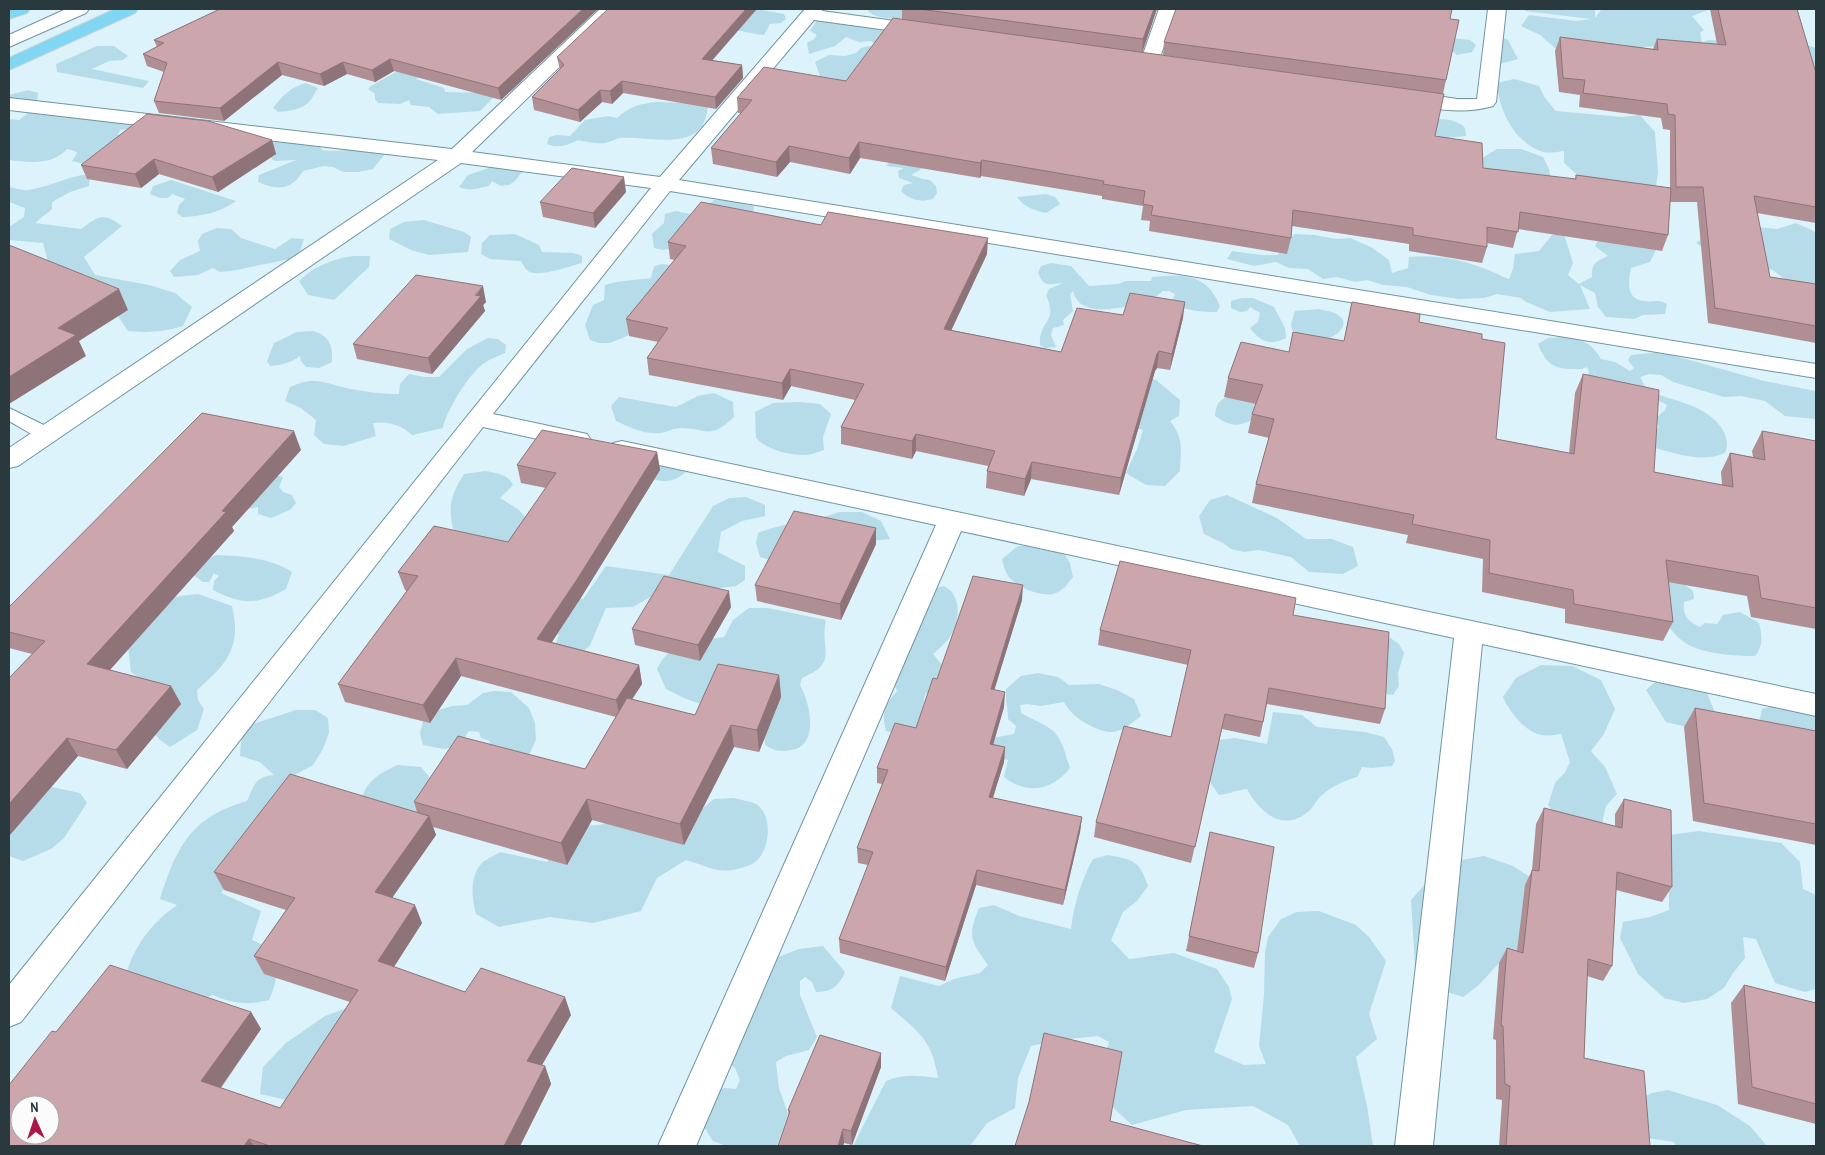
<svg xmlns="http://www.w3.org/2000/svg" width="1825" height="1155" font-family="'Archivo Narrow',sans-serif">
<rect width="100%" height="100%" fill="#dcf3fb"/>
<!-- green -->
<g fill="#b6dce9">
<path d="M731 9H756L784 14 786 19 781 23 770 24 764 35C753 34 744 31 733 30L739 21 751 18H739Z"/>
<path d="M869 9H914L909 18C897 19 877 20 868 11Z"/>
<polygon points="1525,9 1595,9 1595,18 1602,9 1711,9 1692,16 1704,30 1700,33 1702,43 1708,40 1804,44 1816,48 1816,77 1659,46 1643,47 1637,53 1570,61 1540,35 1521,26 1529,15 1576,21 1591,19 1525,11"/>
<polygon points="818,19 831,20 840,24 864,26 903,35 877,44 870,41 859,42 846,37 835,46 809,54 807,43 814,39 817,35 810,31"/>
<polygon points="1502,37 1508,40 1518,59 1500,64"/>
<polygon points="1452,38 1470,40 1476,45 1472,52 1457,55 1445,45"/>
<polygon points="97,46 114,46 128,56 123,60 109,61 92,69 149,81 143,88 57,72 56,64"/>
<polygon points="869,46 876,48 893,84 839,83 834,78 820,76 815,62 829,55 845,56 856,53 861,48"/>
<polygon points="424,56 442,61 416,79 444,88 445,92 485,93 522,80 523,87 515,91 503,92 492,99 480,111 438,114 429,107 411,105 409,100 400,104 378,103 375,99 375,94 368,89 371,86"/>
<path d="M1514 79 1539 86 1545 98 1556 111 1622 117 1640 115 1655 132 1658 173 1656 186 1662 218 1582 179 1564 163V151C1557 152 1547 154 1540 151 1513 140 1499 110 1497 83Z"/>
<path d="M306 83 318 88C314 93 313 98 309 102 301 110 288 111 278 112L273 108C281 97 292 86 306 83Z"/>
<polygon points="28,90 38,93 37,103 19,105 9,111 9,95"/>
<path d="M657 102 708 104C706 155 652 136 620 138 615 139 610 142 605 143 596 144 587 142 578 140 568 145 558 149 547 144L549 137 557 135 570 136 585 120 608 116 617 118C629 107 641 103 657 102Z"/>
<path d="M35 108 135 112 145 113 149 116 133 128 121 130 118 133 119 136 92 166 72 161 77 153 75 151 67 149C52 166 29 162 9 160V119L19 120Z"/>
<path d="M1436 119C1446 119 1458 120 1465 128L1466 136 1444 138 1434 134Z"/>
<path d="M264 136 299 139 320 147 322 150C348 154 360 142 385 154L373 169 358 172H343L333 167 324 166 303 171C292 190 278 191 258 182L259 175 296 160 275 161 268 156Z"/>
<polygon points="1497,149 1521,149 1543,157 1549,169 1551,180 1479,168 1482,158"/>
<path d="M894 158 925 163 920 170 911 175 923 179 930 180 936 186 937 193 933 199C920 202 912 201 901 191L904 185 913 183 899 178 898 171 904 168 886 166Z"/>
<path d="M498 165 532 168 521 173 515 181 509 185 501 186 492 181 489 186C478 188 469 192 459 187L468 175Z"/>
<path d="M89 174 90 178 89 186 70 192 52 202V209L35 223 81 229C99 216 103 212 122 226L84 257 95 275 149 285 175 293 192 307 183 326C163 332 148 333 128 331L116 313 48 262 43 243 9 240V227L24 217 25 208 9 202V187C15 188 23 191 28 190 49 187 68 176 89 174Z"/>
<path d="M171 180 236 201C221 212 200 217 182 217L177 213 179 205 185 199 172 194 168 198H160L150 194 153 186Z"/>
<path d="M1046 194 1055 197 1060 204 1046 213C1034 210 1025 208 1017 197Z"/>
<polygon points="728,199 753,204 754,210 749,215 708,205 714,200"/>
<polygon points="676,211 691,214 692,218 674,248 663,250 654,248 652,234 664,223 665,214"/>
<polygon points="424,220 464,232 471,237 468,252 429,255 411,250 389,239 390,229 404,222"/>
<polygon points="1796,223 1816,232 1816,289 1784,279 1773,270 1748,265 1713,254 1696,243 1707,235 1757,227 1777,229"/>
<polygon points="217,228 231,229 241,238 275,249 292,238 304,239 300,251 290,259 231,271 220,272 213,268 198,275 174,277 170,271 180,260 200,251 198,241 202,234"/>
<path d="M1563 231 1573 263 1568 275 1579 284 1592 277C1591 264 1596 261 1608 256L1595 246 1599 239 1658 246 1650 262 1631 268C1628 282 1626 299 1644 301 1655 303 1656 298 1667 304L1665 314 1643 315 1634 319 1606 317 1598 307 1595 293 1580 285 1590 309 1550 312 1526 302 1521 298 1497 294 1484 298 1459 299 1431 295 1407 287 1383 285 1367 280 1355 282 1337 277 1323 279 1308 269 1289 268 1276 262 1254 266 1227 259 1232 251 1261 255H1278L1283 244 1295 234 1315 235 1337 239 1350 238 1371 247 1389 260 1392 273 1408 268 1409 257C1434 254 1460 259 1483 268 1492 271 1500 276 1509 279L1513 269 1515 254 1539 251 1552 235Z"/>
<path d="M515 234 539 245 542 252 573 253 582 256V263C571 266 537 278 528 271 525 269 523 264 521 261L490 259 481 254 482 243 490 235Z"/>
<path d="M352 256H370L369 267 334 300 308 295 299 281C314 266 331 260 352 256Z"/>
<path d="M1051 263 1071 266 1089 286 1118 284 1126 281H1151L1152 277C1183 274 1207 273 1220 306L1217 312C1200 312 1190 311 1175 305L1173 299 1175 294 1169 291H1163L1154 298 1132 302 1127 301 1128 306C1109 310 1079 315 1073 291L1070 294 1073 311 1063 320 1064 325 1053 328 1051 335 1056 347 1045 348 1040 345C1038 320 1059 324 1046 295L1049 289 1063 283C1049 284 1044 288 1038 273L1041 266Z"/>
<polygon points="662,264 676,266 661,294 627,336 610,343 599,343 590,340 585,325 593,305 604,300 605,285 616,282 651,278 654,266"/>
<path d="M1242 298H1253L1274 307 1285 328 1286 338C1271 346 1260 342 1250 328L1258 322 1260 313 1250 307 1247 311 1240 312 1231 308V301Z"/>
<path d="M1319 309C1325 311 1333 311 1338 315 1352 324 1336 337 1326 339 1314 341 1302 336 1292 330L1291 324 1295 311Z"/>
<path d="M313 331C330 336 333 346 332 362L319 368 306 367 301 361 300 356C290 363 282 365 270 366L267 361 274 343 297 332Z"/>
<path d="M1563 337C1583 340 1591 342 1601 359L1615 362 1630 371 1634 368 1628 360 1631 355 1661 352 1764 381 1816 391V419L1785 416 1765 401 1741 396 1724 397 1673 382 1661 375 1649 374 1640 377C1642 380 1643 384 1646 387 1657 397 1676 399 1690 405 1709 412 1734 431 1725 453 1703 463 1678 454 1655 448V432L1659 427 1655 419 1665 410 1667 405 1659 401 1640 400 1586 377 1589 372 1587 367C1582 370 1577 369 1571 369 1553 369 1544 361 1538 344L1548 338Z"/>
<path d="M488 338 498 339 506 345 505 353C498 356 490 359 483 364 469 374 446 411 443 428L412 435C400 424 388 421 373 423L376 436 344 446 324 444 314 435 316 420 301 408 285 401 290 387C317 375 325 384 351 389 367 392 383 394 399 394L400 384 409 374 425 377H439L467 349Z"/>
<path d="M1146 376 1156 380 1180 400 1179 416 1170 421C1184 438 1181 451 1180 471L1165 486 1146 485 1126 473 1137 449 1143 430 1111 422Z"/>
<path d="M714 393 733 402 734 417C708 441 709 428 680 428 674 428 667 432 661 433 645 435 629 427 616 421L611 406 619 397 676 407 698 396Z"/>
<path d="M1234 395 1258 397V417C1238 427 1233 428 1215 416 1216 401 1221 399 1234 395Z"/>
<path d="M799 402 820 404 831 414 823 437 824 450C818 452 811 455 805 455 788 455 767 450 756 438L755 412 773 403Z"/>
<path d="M636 456 688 470C670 487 659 481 638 475Z"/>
<polygon points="246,468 283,477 279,487 283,492 292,495 296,503 290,510 271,518 258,514 258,507 248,509"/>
<path d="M485 471C496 473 508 474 513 485L500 498 519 510 539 532 515 585 583 599 606 566 669 575 713 506 729 498 746 497 765 505V516L742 521 721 532 718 552 745 566V580L736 586 652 596 633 607 606 608 590 645 582 653 555 645 559 635 539 628 470 536 453 529C448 505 451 495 464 474Z"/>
<polygon points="1227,495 1277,518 1306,539 1332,539 1353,547 1358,566 1343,574 1309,572 1291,557 1259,550 1244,552 1231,549 1223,543 1204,534 1199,516 1210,500"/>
<path d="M839 512H862L881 521 890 539 871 541 774 561 760 557 756 543 758 533C784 522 813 522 839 512Z"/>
<path d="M1036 545 1063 552 1070 563 1073 577C1068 583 1064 590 1056 593 1042 598 1014 587 1007 574 1004 569 1003 563 1002 559L1018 546Z"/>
<path d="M1624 545H1679L1686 586 1693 591 1694 599 1684 602C1682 615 1688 622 1700 627L1705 623 1717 624 1723 615 1740 612 1759 623C1762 636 1764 645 1755 656 1735 656 1700 654 1684 642 1659 624 1639 573 1624 545Z"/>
<path d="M217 555C242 556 270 558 292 572L286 589C258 605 242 605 213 590L214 581 219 576 214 573 209 582H203L192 574 202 560Z"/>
<path d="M944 586C965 596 959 629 945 643 942 647 937 650 933 654L943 666 934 690 925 694 921 719 992 738 1014 734 1016 726 1008 719C1008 708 1005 699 1006 689L1021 676 1038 673 1058 677 1069 685 1099 684 1117 690 1134 699 1141 716C1132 723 1121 733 1109 732 1094 730 1071 717 1064 702L1041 706 1027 704 1020 705 1021 713C1057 732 1058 727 1070 768 1052 791 1027 795 1004 777L1008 760 886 731C881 713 885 705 897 691L893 682 931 589Z"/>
<path d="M198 594 232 606C242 647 227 664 197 690L198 700 204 709 197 730 170 747 160 740 147 725 163 695 131 672 127 638 148 605 180 596Z"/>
<path d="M749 608H768L826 620C819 650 840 662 802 678L800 685C810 702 820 746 791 750 779 752 775 751 765 745L763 727 684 698 666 689 657 669C671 640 696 641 724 637L733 620Z"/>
<polygon points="1386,635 1399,644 1404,653 1398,673 1399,686 1393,695 1372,692"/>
<path d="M1541 665 1572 666 1601 680 1615 709 1604 734 1591 751 1605 767 1617 794 1606 806 1600 833 1563 825 1548 805 1555 783 1565 772 1570 762 1561 734C1555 735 1547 736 1541 735 1525 732 1509 711 1503 697L1516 678Z"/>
<polygon points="1659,679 1703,684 1717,717 1700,730 1666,722 1646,690"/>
<polygon points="494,691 511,692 529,708 535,723 536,740 527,759 489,751 490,741 481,738 479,732 469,731 458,746 444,749 423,745 420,733 425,714 452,706 467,705 483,693"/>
<polygon points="1781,704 1816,712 1816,764 1759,723 1762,709"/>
<path d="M296 710H315L328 718 329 733 323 749 313 765 291 777 262 836 221 893 261 911 252 940C282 951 280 975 269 1000 248 1005 233 1004 213 995L196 1001 126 1007C126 995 125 980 128 968 137 942 154 921 177 905L160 899C177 846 191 817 247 801 254 785 255 777 274 775L260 762 240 756 241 741 250 725Z"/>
<path d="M1273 712 1302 715 1317 727 1365 732 1384 737 1392 749 1395 761 1392 766 1371 768 1362 767 1357 777C1344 781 1332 786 1322 795 1317 799 1314 806 1310 810 1284 834 1260 813 1247 789 1237 790 1229 794 1219 795L1207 778 1218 740 1235 738 1267 744Z"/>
<path d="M397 765 421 767 430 778 433 791 413 823 360 806C365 781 376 776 397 765Z"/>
<polygon points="43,785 80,793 87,803 64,838 51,849 23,861 9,856 9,792"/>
<path d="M734 798C740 800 750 801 756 804 774 815 770 852 754 863 749 866 738 869 732 870 717 873 700 864 686 860L657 878 641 911 593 923 550 917 499 927 476 914C472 898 469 877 482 863 486 859 494 856 500 852L547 862 564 831 579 826 600 825 647 811 680 828 714 799Z"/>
<polygon points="1699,831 1781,843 1800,862 1803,889 1816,895 1816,989 1805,992 1775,983 1756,939 1743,937 1745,958 1733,973 1724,988 1707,999 1684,1003 1664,998 1638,974 1620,938 1623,922 1650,917 1669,910 1669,835"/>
<path d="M1108 855C1134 860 1139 860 1148 886L1137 901 1123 912 1111 940 1129 959 1174 953 1217 969 1229 987 1232 999 1214 1052 1244 1065 1266 1064 1259 1046 1264 995 1265 952 1268 937 1281 919 1297 912 1319 911 1356 925 1369 937 1386 961 1369 1014 1377 1039 1356 1057 1367 1106 1373 1146H1300L1288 1125 1253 1106 1186 1110 1132 1125 1106 1101 1098 1075 1109 1042 1098 1036 1060 1040 1031 1046 1018 1078 1015 1108 987 1123 970 1146H853L886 1081C904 1073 920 1076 938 1078 932 1039 918 1032 891 1008L900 976 939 986 954 979 980 973 988 965C971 941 967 937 979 908L994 905 1019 916 1071 929C1074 904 1081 881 1093 859Z"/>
<polygon points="1484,856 1513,866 1530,877 1555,927 1499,963 1478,986 1463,997 1416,982 1411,900 1444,863"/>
<path d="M823 946 845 972C839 986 832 992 816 992L812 982 805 977 800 981V995L817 1037 809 1050 786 1056 776 1062 779 1088 788 1114 777 1146H726L713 1141 702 1124 714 1090 725 1088 736 1089 740 1080 735 1068 724 1059 773 959 799 949Z"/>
<polygon points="347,1008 296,1102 260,1094 263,1067 286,1043 325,1016"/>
<polygon points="1668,1090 1717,1105 1750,1126 1767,1146 1676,1146 1674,1142 1648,1138 1625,1104 1652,1093"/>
</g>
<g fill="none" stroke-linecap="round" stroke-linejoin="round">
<defs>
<path id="lane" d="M9 408 54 430 57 434 54 438C40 442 22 428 9 421Z"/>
<g id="street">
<polygon points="600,9 619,9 472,152 660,177 805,9 823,9 822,11 924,25 930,26 933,30 930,34 924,35 814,20 679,180 1816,364 1816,378 670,191 493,414 587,434 591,440 587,446 578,448 483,427 21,1022 9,1027 9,985 651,188 461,163 18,466 9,468 9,448 438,160 9,110 9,98 452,149"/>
<polygon points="1159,9 1177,9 1159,60 1156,64 1150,65 1144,64 1141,60"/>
<path d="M1488 9H1506L1496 102 1493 106C1462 115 1429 109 1398 101L1396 97 1398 93 1405 91 1457 99H1477Z"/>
<polygon points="622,441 1816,694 1816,716 1482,644 1433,1146 1395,1146 1454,638 961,531 696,1146 658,1146 936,525 613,455 609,449 613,443"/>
</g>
<polygon id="secondary" points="66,9 89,9 86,13 9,47 9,35"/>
<g id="highway">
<polygon points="9,9 30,9 27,13 9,19"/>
<polygon points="115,9 138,9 135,13 9,70 9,58"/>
</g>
</defs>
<!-- lane casing -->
<use href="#lane" stroke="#7094a1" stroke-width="2"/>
<!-- street casing -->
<use href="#street" stroke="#7094a1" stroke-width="2"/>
<!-- secondary casing -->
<use href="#secondary" stroke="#7094a1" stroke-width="2"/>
<!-- highway casing -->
<use href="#highway" stroke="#d0d3d5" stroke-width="2"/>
<!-- lane -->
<use href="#lane" fill="#fff" fill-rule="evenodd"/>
<!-- street -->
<use href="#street" fill="#fff" fill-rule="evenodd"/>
<!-- secondary -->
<use href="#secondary" fill="#fff" fill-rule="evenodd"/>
<!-- highway -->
<use href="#highway" fill="#81d7f3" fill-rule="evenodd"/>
</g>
<!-- wall -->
<g fill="#af8f94">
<polygon points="220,9 598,9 501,100 394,71 375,82 347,74 324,86 282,75 224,121 159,113 154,101 164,72 147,66 143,54 157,47 154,40"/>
<polygon points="902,9 1157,9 1142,53 1435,136 1483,168 1575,179 1576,175 1670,188 1670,130 1663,129 1661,118 1579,107 1580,95 1559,92 1555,51 1560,37 1653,49 1657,39 1717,44 1710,9 1797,9 1816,73 1816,223 1757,213 1770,277 1816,284 1816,343 1708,323 1697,202 1670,202 1668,235 1662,251 1518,229 1513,248 1487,243 1487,247 1482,263 1409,251 1409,244 1292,226 1291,238 1287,254 1149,231 1150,221 1141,220 1143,206 1102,199 1102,196 981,176 980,178 860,158 850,174 790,162 777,177 713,164 711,148 741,113 738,113 737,98 846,81 902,20"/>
<polygon points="1450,19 1446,80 1443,94 1163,55 1164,42"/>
<polygon points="557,57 712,60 742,65 743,78 716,109 623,93 612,104 602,102 580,122 534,110 532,97 560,70"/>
<polygon points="272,140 276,154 218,192 159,174 141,188 87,179 81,165"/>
<polygon points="626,192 595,228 543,217 540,202"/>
<polygon points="821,225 987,254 951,330 1061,352 1123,315 1183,318 1170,370 1157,368 1155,371 1119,495 1031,479 1024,496 986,488 987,471 988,466 916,451 912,459 841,444 841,427 855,400 791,386 783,400 649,375 647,358 658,342 629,336 626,319 675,260 670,259 668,242"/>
<polygon points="486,302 483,305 485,311 432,374 357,359 353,344"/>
<polygon points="1352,302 1419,322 1482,339 1496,439 1569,453 1575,393 1583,374 1654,472 1722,485 1721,472 1730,453 1753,457 1752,451 1762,431 1816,441 1816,629 1751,617 1747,596 1668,582 1673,622 1663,641 1565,623 1565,609 1482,592 1483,559 1406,543 1408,535 1252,503 1256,484 1269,438 1248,433 1252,414 1256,404 1224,397 1228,378 1289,352 1344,341"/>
<polygon points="301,450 232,527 234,531 110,670 171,686 181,704 127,769 78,756 9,836 9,678 32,654 9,648 9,607"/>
<polygon points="657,452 660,470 582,596 552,642 639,665 642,684 632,699 695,715 779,675 781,697 759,752 734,747 684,845 592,820 567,865 433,827 436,835 392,897 422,923 394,967 465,992 571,1015 541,1065 545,1066 551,1084 520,1146 9,1146 56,1032 251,1012 261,1029 221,1088 280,1108 350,1002 264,974 254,956 286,910 224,890 214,872 417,812 414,802 585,769 616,717 461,676 430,723 345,702 338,684 407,591 405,590 398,572 508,542 546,488 521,483 517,465"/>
<polygon points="876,544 841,620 757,601 755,585"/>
<polygon points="1022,600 994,690 1004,707 993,744 1005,747 1004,762 993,798 1082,817 1080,832 1063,905 976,885 945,981 840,953 839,939 868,865 858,863 857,848 882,784 877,783 877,768 916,728 937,679"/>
<polygon points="731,607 700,661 635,645 632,629"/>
<polygon points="1293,615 1385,709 1380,724 1267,704 1260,737 1222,729 1191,863 1094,837 1096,822 1171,737 1188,665 1098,645 1100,630"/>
<polygon points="1695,708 1816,731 1816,845 1693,821 1684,727"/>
<polygon points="1624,799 1672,887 1662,902 1616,890 1612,966 1603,981 1587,976 1584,1058 1650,1146 1499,1146 1502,1100 1496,1099 1496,1040 1493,1039 1499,963 1507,948 1517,951 1525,885 1532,870 1536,824 1544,808 1615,826 1615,814"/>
<polygon points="1210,832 1258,953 1254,968 1186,951"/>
<polygon points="1744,985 1816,1003 1816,1124 1738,1104 1731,1003"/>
<polygon points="881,1053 881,1067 852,1145 844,1143 843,1146 778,1146 789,1116 788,1110"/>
</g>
<!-- shaded-wall -->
<g fill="#8e7478">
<polygon points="583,9 598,9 501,100 498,88"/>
<polygon points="746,9 757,9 703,71 702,59"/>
<polygon points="1154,9 1157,9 1142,53 1143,39"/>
<polygon points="390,59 394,71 375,82 372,70"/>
<polygon points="278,62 282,75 224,121 220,108"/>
<polygon points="343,62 347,74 324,86 320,74"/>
<polygon points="742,65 743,78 716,109 715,97"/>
<polygon points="622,81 623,93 612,104 610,91"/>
<polygon points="600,90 602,102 580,122 578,110"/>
<polygon points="272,140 276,154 218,192 212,177"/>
<polygon points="859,142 860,158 850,174 849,158"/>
<polygon points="789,146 790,162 777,177 776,162"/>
<polygon points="154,159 159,174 141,188 135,174"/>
<polygon points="982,160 981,176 980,178 980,163"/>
<polygon points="624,177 626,192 595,228 593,213"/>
<polygon points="988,238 987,254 944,346 944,329"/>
<polygon points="483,286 486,302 483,305 485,311 432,374 428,358"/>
<polygon points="119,289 128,310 79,341 86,356 9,404 9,377 58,328"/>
<polygon points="1185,302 1183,318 1170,370 1172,354"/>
<polygon points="1159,351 1157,368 1155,371 1119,495 1121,478 1157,354"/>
<polygon points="790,369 791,386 783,400 782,383"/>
<polygon points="294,431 301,450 232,527 234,531 98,683 87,664 222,511"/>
<polygon points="916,434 916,451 912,459 912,441"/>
<polygon points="657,452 660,470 582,596 542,657 537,639"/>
<polygon points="1032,462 1031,479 1024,496 1025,479"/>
<polygon points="876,528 876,544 841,620 840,604"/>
<polygon points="1023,585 1022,600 990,704 991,689"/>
<polygon points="729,591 731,607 700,661 698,645"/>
<polygon points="456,658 461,676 430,723 423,705"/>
<polygon points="639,665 642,684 620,718 616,700"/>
<polygon points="779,675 781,697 759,752 757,730"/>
<polygon points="171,686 181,704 127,769 116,750"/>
<polygon points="1005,692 1004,707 989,759 990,744"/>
<polygon points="731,725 734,747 684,845 680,824"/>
<polygon points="67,738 78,756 9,836 9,804"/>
<polygon points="1005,747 1004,762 988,812 989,797"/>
<polygon points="587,799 592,820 567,865 561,843"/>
<polygon points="429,816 436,835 383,911 375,892"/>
<polygon points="1082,817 1080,832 1063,905 1065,890"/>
<polygon points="977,870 976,885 945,981 946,967"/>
<polygon points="415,905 422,923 386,979 378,961"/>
<polygon points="565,997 571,1015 534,1079 527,1061"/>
<polygon points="251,1012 261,1029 213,1098 201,1081"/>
<polygon points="881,1053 881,1067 852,1145 851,1131"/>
<polygon points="545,1066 551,1084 520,1146 504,1146"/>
<polygon points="843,1129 844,1143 843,1146 838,1146"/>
<polygon points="249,1139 254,1146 244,1146"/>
</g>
<!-- building -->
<g fill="#cba6ac" stroke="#8e7478" fill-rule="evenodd">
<polygon points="220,9 583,9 498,88 390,59 372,70 343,62 320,74 278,62 220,108 154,101 167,63 143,54 164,43 154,40"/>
<polygon points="608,9 746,9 702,59 742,65 715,97 622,81 610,91 600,90 578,110 532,97 564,65 557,57"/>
<polygon points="919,9 1154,9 1143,39"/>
<polygon points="1176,9 1452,9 1450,19 1459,20 1446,80 1164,42"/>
<polygon points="1718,9 1797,9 1816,73 1816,207 1754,196 1770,277 1816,284 1816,326 1715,308 1703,187 1676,187 1675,115 1668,114 1667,104 1583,93 1585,80 1563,78 1560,37 1658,50 1657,39 1726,45"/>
<polygon points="893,18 1444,94 1435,136 1482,143 1483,168 1576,179 1576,175 1671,188 1668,235 1520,212 1518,232 1487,227 1487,247 1413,235 1413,228 1293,210 1291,238 1151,215 1153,206 1143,204 1145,191 1103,184 1104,181 982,160 980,163 859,142 849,158 789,146 776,162 711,148 752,100 737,98 764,67 846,81"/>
<polygon points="147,114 208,121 272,140 212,177 154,159 135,174 81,165"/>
<polygon points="572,168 624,177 593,213 540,202"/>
<polygon points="701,202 821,225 828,212 988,238 944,329 1061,352 1077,308 1123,315 1130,293 1185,302 1172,354 1159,351 1157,354 1121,478 1032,462 1025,479 987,471 995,451 916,434 912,441 841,427 864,384 790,369 782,383 647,358 668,328 626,319 686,246 668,242"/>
<polygon points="9,245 119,289 58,328 76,335 9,377"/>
<polygon points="416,275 483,286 475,295 481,296 428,358 353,344"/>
<polygon points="1352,302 1420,314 1419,322 1482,334 1482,339 1505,343 1496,439 1574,454 1583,374 1659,390 1654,472 1733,487 1730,453 1765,460 1762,431 1816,441 1816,608 1761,598 1758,576 1666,560 1673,622 1574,604 1573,590 1489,573 1490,540 1412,524 1414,515 1256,484 1274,419 1252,414 1263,385 1228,378 1241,342 1289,352 1293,332 1344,341"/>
<polygon points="202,413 294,431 222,511 226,512 87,664 171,686 116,750 67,738 9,804 9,678 45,641 9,632 9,607"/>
<polygon points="542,430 657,452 578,578 537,639 639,665 616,700 456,658 423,705 338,684 418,576 398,572 434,526 508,542 556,473 517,465"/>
<polygon points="794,511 876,528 840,604 755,585"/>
<polygon points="1120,561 1296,598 1293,615 1389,632 1385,709 1269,688 1263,722 1225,714 1195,847 1096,822 1124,726 1171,737 1191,650 1100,630"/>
<polygon points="664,576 729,591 698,645 632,629"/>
<polygon points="973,576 1023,585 991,689 1005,692 990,744 1005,747 989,797 1082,817 1065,890 977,870 946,967 839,939 873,852 857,848 888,770 877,768 895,723 916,728 933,678 937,679"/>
<polygon points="718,664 779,675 757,730 731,725 680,824 587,799 561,843 414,802 458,736 585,769 627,698 695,715"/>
<polygon points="1695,708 1816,731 1816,824 1704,803"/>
<path d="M290 774 429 816 375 892 415 905 378 961 465 992 481 968 565 997 527 1061 545 1066 504 1146H270L249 1139 244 1146H9V1085L52 1031 56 1032 110 965 251 1012 201 1081 280 1108 358 990 254 956 295 898 214 872ZM20 1105H50V1135H20Z"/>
<polygon points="1624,799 1671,810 1672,887 1617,872 1612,966 1588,959 1584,1058 1644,1071 1650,1146 1506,1146 1510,1086 1505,1084 1503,1026 1501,1025 1507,948 1523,953 1532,870 1539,871 1544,808 1622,828"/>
<polygon points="1210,832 1274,847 1258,953 1189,936"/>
<polygon points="1744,985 1816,1003 1816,1104 1752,1087"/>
<polygon points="1044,1033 1122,1052 1110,1121 1203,1146 1015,1146 1029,1102"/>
<polygon points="820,1035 881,1053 851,1131 843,1129 838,1146 778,1146 790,1111 788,1110"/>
</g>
<!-- border -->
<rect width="1825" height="1155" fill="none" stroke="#29393e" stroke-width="20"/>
<!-- north arrow -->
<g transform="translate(35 1120) rotate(357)"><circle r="24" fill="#fbfbfb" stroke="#a7adaf"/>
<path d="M0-4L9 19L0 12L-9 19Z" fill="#aa174b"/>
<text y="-8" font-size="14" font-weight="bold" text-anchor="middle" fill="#29393e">N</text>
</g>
</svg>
